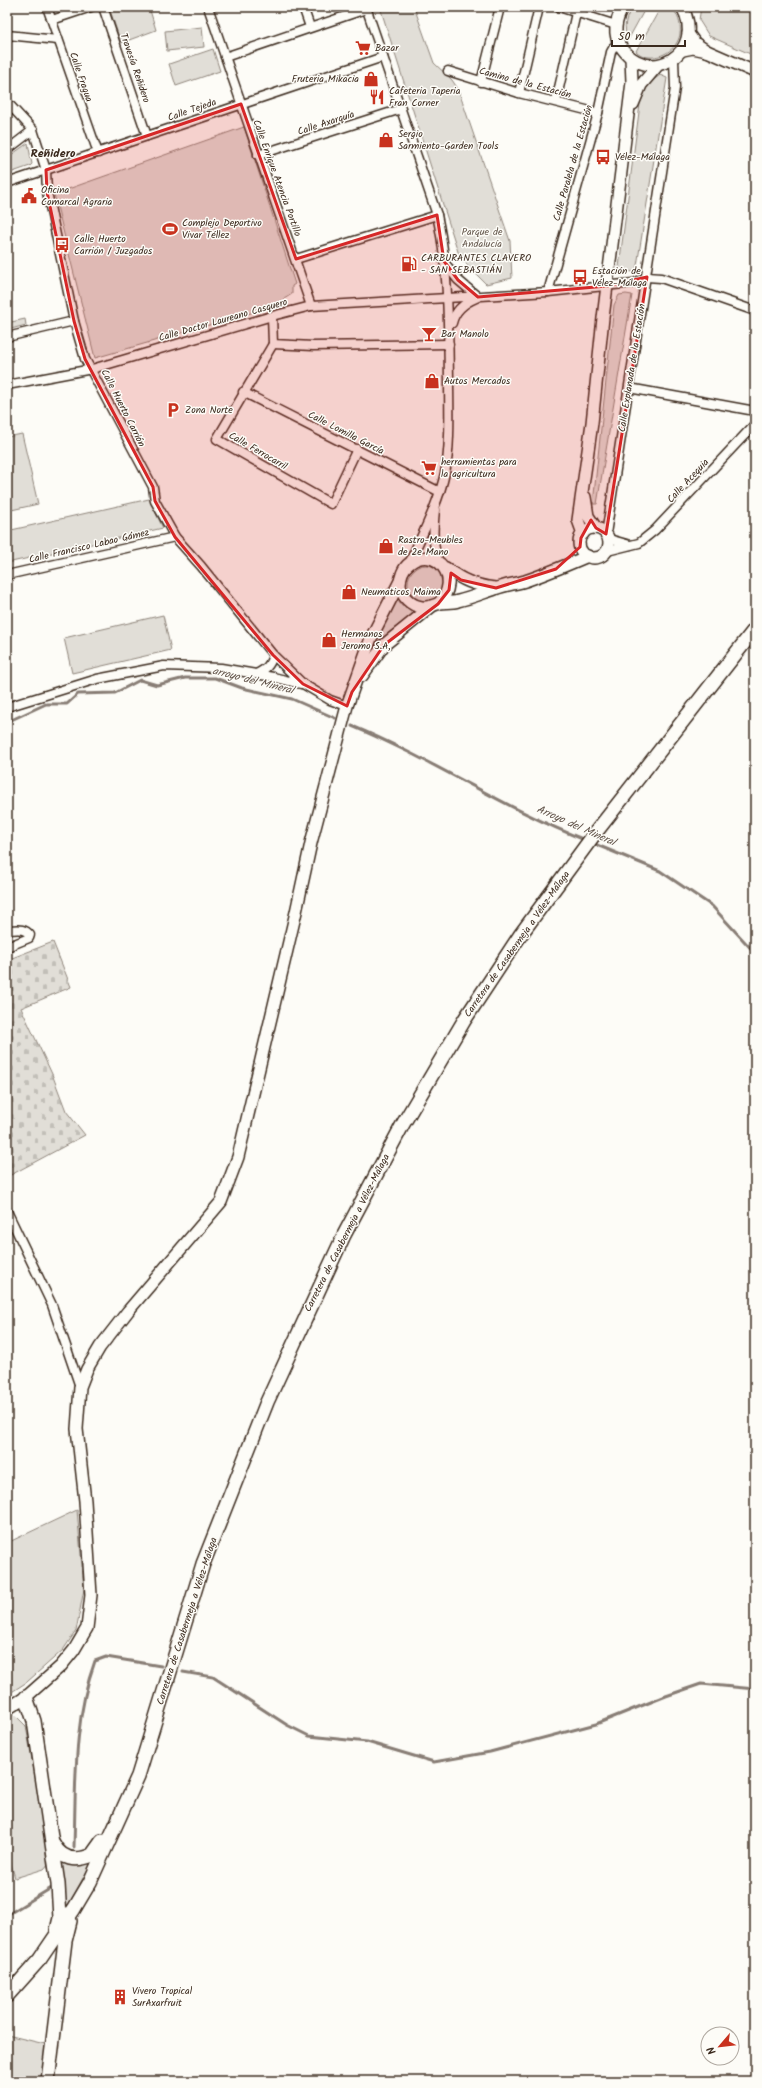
<svg xmlns="http://www.w3.org/2000/svg" width="762" height="2088" font-family="Kalam,sans-serif">
<defs>
<pattern id="cemetery-stones" width="16" height="16" patternUnits="userSpaceOnUse"><rect width="16" height="16" fill="#e1ded7"/><path d="M2 7V4a2 2 0 0 1 4 0v3zM10 15v-3a2 2 0 0 1 4 0v3z" fill="#c2bfb8"/></pattern>
</defs>
<rect width="100%" height="100%" fill="#fdfcf7"/>
<filter id="ink" filterUnits="userSpaceOnUse"><feTurbulence type="fractalNoise" baseFrequency=".025" numOctaves="2"/><feDisplacementMap in="SourceGraphic" scale="8" xChannelSelector="R" yChannelSelector="G"/><feConvolveMatrix kernelMatrix="1 2 1 2 8 2 1 2 1" color-interpolation-filters="sRGB"/></filter>
<g filter="url(#ink)">
<!-- green -->
<g fill="#e1ded7" stroke="#8e847a">
<polygon points="109,7 149,7 156,30 121,43"/>
<polygon points="380,7 414,7 434,63 452,80 458,89 510,241 512,278 486,284 460,258"/>
<path d="M633 7H646L628 40C623 27 625 18 633 7Z"/>
<path d="M661 7H672C699 45 653 69 636 51Z"/>
<polygon points="701,7 755,7 755,56 709,36 699,20"/>
<polygon points="202,27 204,47 167,51 165,31"/>
<polygon points="213,49 220,71 176,86 169,64"/>
<polygon points="660,75 667,78 636,272 622,271 619,267 640,104 648,84"/>
<polygon points="244,127 295,284 292,286 292,294 284,299 286,303 95,358 54,194"/>
<polygon points="28,143 32,164 30,166 7,174 7,158"/>
<polygon points="626,294 632,295 597,504 593,504 614,305 619,295"/>
<polygon points="25,319 26,325 7,330 7,323"/>
<polygon points="22,434 38,504 7,511 7,437"/>
<polygon points="149,499 163,528 7,563 7,531"/>
<circle cx="426" cy="583" r="18"/>
<polygon points="396,600 413,614 375,643"/>
<polygon points="163,615 171,650 72,673 64,638"/>
<polygon points="77,1510 84,1589 76,1631 63,1650 27,1682 7,1695 7,1543"/>
<polygon points="14,1714 26,1726 50,1862 44,1869 15,1878 7,1849 7,1718"/>
<path d="M58 1859C70 1865 79 1867 92 1862L63 1914Z"/>
<polygon points="7,2035 45,2044 42,2081 7,2081"/>
</g>
<!-- cemetery -->
<polygon fill="url(#cemetery-stones)" stroke="#8e847a" points="53,942 71,987 21,1008 52,1074 66,1111 85,1135 7,1177 7,960"/>
<g fill="none" stroke-linecap="round" stroke-linejoin="round">
<!-- stream -->
<g stroke="#887d74" stroke-width="3">
<polyline points="7,722 46,704 67,704 78,694 115,693 140,680 157,685 185,678 215,678 242,688 292,699 335,718"/>
<path d="M352 726C432 759 505 809 585 840"/>
<polyline points="592,843 660,871 712,906 755,953"/>
<polyline points="183,1672 213,1677 287,1725 309,1736 367,1742 434,1762 490,1752 596,1724 666,1696 701,1684 755,1689"/>
<path d="M74 1847C76 1784 73 1721 95 1661L106 1657 161 1666"/>
<polyline points="7,1915 53,1887"/>
</g>
<defs>
<g id="street">
<polyline points="47,7 98,153"/>
<polyline points="103,7 147,136"/>
<polyline points="208,7 311,306"/>
<polyline points="303,7 310,27"/>
<path d="M366 7 437 215C449 269 448 324 449 379 449 407 451 445 445 473 438 505 422 534 409 564"/>
<polyline points="559,7 616,25"/>
<polyline points="52,20 91,7"/>
<polyline points="7,35 58,40"/>
<polyline points="225,57 366,9"/>
<polyline points="448,71 519,93 598,113"/>
<polyline points="481,82 500,7"/>
<polyline points="519,93 539,7"/>
<polyline points="556,101 576,13"/>
<polyline points="7,102 33,130 46,170 47,192 74,321 85,359 153,487 155,501 175,537 201,566 273,655 303,684 330,700 347,706"/>
<polyline points="7,150 33,130"/>
<polyline points="258,155 401,109"/>
<polyline points="7,183 383,57"/>
<polyline points="296,259 437,215"/>
<polyline points="444,262 458,280 478,297"/>
<polyline points="548,292 598,113 611,52 618,40"/>
<polyline points="272,316 273,344 313,346 449,344"/>
<path d="M452 323C455 310 464 303 476 298"/>
<polyline points="7,337 74,321"/>
<polyline points="273,344 217,439 331,504 357,449"/>
<polyline points="7,385 92,369 272,316 311,306 548,292 633,283 647,277 661,278 755,311"/>
<polyline points="629,388 755,411"/>
<polyline points="243,392 440,492"/>
<path d="M435 510C433 529 432 545 439 563"/>
<polyline points="606,534 675,88 674,59"/>
<polyline points="609,539 630,545"/>
<polyline points="607,551 639,543 655,530 755,424"/>
<polyline points="7,575 175,537"/>
<path d="M256 674C266 669 270 666 273 655"/>
<polyline points="7,707 97,679 164,666 221,668 273,677 301,684"/>
<path d="M7 930C16 930 24 927 30 935L29 938 7 947"/>
<polyline points="7,1211 52,1305 80,1387"/>
</g>
<g id="secondary">
<path d="M623 7C616 19 613 33 620 45 647 89 708 53 682 7"/>
<polyline points="683,50 693,48 707,51 695,43 689,35"/>
<polyline points="707,51 755,72"/>
<polyline points="633,104 641,85 658,65"/>
<polyline points="585,497 588,516 596,528"/>
<circle cx="594" cy="543" r="15"/>
<polyline points="583,534 578,520 592,423 603,318 632,82 631,58"/>
<path d="M446 568C463 581 474 585 495 588"/>
<path d="M438 604C464 579 435 544 410 563 403 568 400 577 400 585 401 596 411 606 422 607 429 608 434 605 440 603 446 602 452 603 458 601 471 598 483 593 495 589 505 585 515 584 525 581 546 574 567 565 588 556"/>
<polyline points="362,676 384,645 431,607"/>
<polyline points="7,1709 26,1697 61,1666 74,1650 87,1628 91,1595 85,1501 77,1429 80,1387 87,1369 100,1347 128,1311 221,1202 238,1157 296,912 311,843 347,706 371,638 400,581"/>
</g>
<g id="primary">
<polyline points="26,1697 34,1721 58,1884 60,1918 57,1930"/>
<path d="M53 1843C61 1860 76 1862 92 1855L102 1841"/>
<polyline points="7,1996 40,1959 74,1909 90,1882 138,1776 203,1564 267,1402 344,1235 403,1124 465,1019 521,934 596,832 755,629"/>
<polyline points="48,2081 65,1941 70,1921"/>
</g>
</defs>
<!-- street casing -->
<use href="#street" stroke="#3b2a1e" stroke-width="11"/>
<!-- secondary casing -->
<use href="#secondary" stroke="#3b2a1e" stroke-width="14"/>
<!-- primary casing -->
<use href="#primary" stroke="#3b2a1e" stroke-width="16"/>
<!-- street -->
<use href="#street" stroke="#fdfcf7" stroke-width="8"/>
<!-- secondary -->
<use href="#secondary" stroke="#fdfcf7" stroke-width="11"/>
<!-- primary -->
<use href="#primary" stroke="#fdfcf7" stroke-width="13"/>
</g>
</g>
<!-- marked area -->
<path fill="#d62828" fill-opacity="0.2" stroke="#d62828" stroke-width="3" stroke-linejoin="round" d="M241 104 296 259 437 215 444 261 458 280 478 297 607 286 647 277 606 534 596 528 591 520 581 538 580 547 556 569 496 588 461 580 451 573 449 590 438 604 384 645 352 692 347 706 303 684 273 655 175 537 155 501 153 487 85 359 74 321 47 192 46 170Z"/>
<!-- icons -->
<defs>
<symbol id="supermarket-bare" viewBox="-9 -9 18 18"><path d="M-6-5.5h2.5l.6 2H6L4.5 2H-2.5L-4.4-4H-6ZM-1.5 3.2a1.3 1.3 0 1 0 .1 0ZM3 3.2a1.3 1.3 0 1 0 .1 0Z" fill="#c8321e" stroke="#fdfcf7" stroke-width="2.5" paint-order="stroke"/></symbol>
<symbol id="shop-bare" viewBox="-9 -9 18 18"><path d="M-5-2.5h2.3a2.7 3.5 0 0 1 5.4 0H5L5.5 6h-11ZM-1.5-2.5h3a1.5 2.3 0 0 0-3 0Z" fill="#c8321e" stroke="#fdfcf7" stroke-width="2.5" paint-order="stroke"/></symbol>
<symbol id="restaurant-bare" viewBox="-9 -9 18 18"><path d="M-5-6h1v4h1v-4h1v4h1v-4h1v5L-1.5 .5V6h-2V.5L-5-1ZM5-6V6H3V1.5H1.5Q1.5-4 5-6Z" fill="#c8321e" stroke="#fdfcf7" stroke-width="2.5" paint-order="stroke"/></symbol>
<symbol id="bus-bare" viewBox="-9 -9 18 18"><path d="M-5-6H5V4H4V6H2V4H-2V6H-4V4H-5ZM-3.5-4V0h7V-4ZM-3.5 1.2v1.5H-2V1.2ZM2 1.2v1.5H3.5V1.2Z" fill="#c8321e" stroke="#fdfcf7" stroke-width="2.5" paint-order="stroke"/></symbol>
<symbol id="civic-bare" viewBox="-9 -9 18 18"><path d="M-.6-6.5H3V-4.5H.6V-3L4-1V1h2V6H-6V1h2V-1L-.6-3ZM-1.2 2.5V6h2.4V2.5Z" fill="#c8321e" stroke="#fdfcf7" stroke-width="2.5" paint-order="stroke"/></symbol>
<symbol id="stadium-bare" viewBox="-9 -9 18 18"><path d="M0-5a6.5 5 0 1 0 0 10a6.5 5 0 1 0 0-10ZM-3.5-1.8h7v3.6h-7Z" fill="#c8321e" stroke="#fdfcf7" stroke-width="2.5" paint-order="stroke"/></symbol>
<symbol id="fuel-bare" viewBox="-9 -9 18 18"><path d="M-5.5-6h7V0h2V4h1.3V-2.5L3-4.5l.8-.8L6-3V5H2.5V1h-1V6h-7ZM-4.2-4.7v3.2H.2V-4.7Z" fill="#c8321e" stroke="#fdfcf7" stroke-width="2.5" paint-order="stroke"/></symbol>
<symbol id="bar-bare" viewBox="-9 -9 18 18"><path d="M-6-5H6L.8 .8V4.5H3.5V6h-7V4.5H-.8V.8Z" fill="#c8321e" stroke="#fdfcf7" stroke-width="2.5" paint-order="stroke"/></symbol>
<symbol id="parking-bare" viewBox="-9 -9 18 18"><path d="M-3.5-5.5H1a3.5 3.5 0 0 1 0 7H-1V5.5H-3.5ZM-1-3.4V-.6H.8a1.4 1.4 0 0 0 0-2.8Z" fill="#c8321e" stroke="#fdfcf7" stroke-width="2.5" paint-order="stroke"/></symbol>
<symbol id="building-bare" viewBox="-9 -9 18 18"><path d="M-4-6H4V6H1V3H-1V6H-4ZM-2.5-4.3h1.7v1.8h-1.7ZM.8-4.3h1.7v1.8H.8ZM-2.5-1h1.7V.8h-1.7ZM.8-1h1.7V.8H.8Z" fill="#c8321e" stroke="#fdfcf7" stroke-width="2.5" paint-order="stroke"/></symbol>
</defs>
<g fill-rule="evenodd">
<use href="#supermarket-bare" x="352" y="37" width="22" height="22"/>
<use href="#shop-bare" x="360" y="68" width="22" height="22"/>
<use href="#restaurant-bare" x="366" y="86" width="22" height="22"/>
<use href="#shop-bare" x="375" y="129" width="22" height="22"/>
<use href="#bus-bare" x="592" y="146" width="22" height="22"/>
<use href="#civic-bare" x="18" y="185" width="22" height="22"/>
<use href="#stadium-bare" x="159" y="218" width="22" height="22"/>
<use href="#bus-bare" x="51" y="234" width="22" height="22"/>
<use href="#fuel-bare" x="398" y="253" width="22" height="22"/>
<use href="#bus-bare" x="569" y="266" width="22" height="22"/>
<use href="#bar-bare" x="418" y="323" width="22" height="22"/>
<use href="#shop-bare" x="421" y="370" width="22" height="22"/>
<use href="#parking-bare" x="162" y="399" width="22" height="22"/>
<use href="#supermarket-bare" x="418" y="457" width="22" height="22"/>
<use href="#shop-bare" x="375" y="535" width="22" height="22"/>
<use href="#shop-bare" x="338" y="581" width="22" height="22"/>
<use href="#shop-bare" x="318" y="629" width="22" height="22"/>
<use href="#building-bare" x="109" y="1986" width="22" height="22"/>
</g>
<g text-anchor="middle" dominant-baseline="central" stroke-width="3" stroke-linejoin="round" paint-order="stroke">
<!-- poi labels -->
<g font-size="10" fill="#3b2a1e" stroke="#fdfcf7" text-anchor="start">
<text x="375" y="48">Bazar</text>
<text x="359" y="79" text-anchor="end">Fruteria Mikacia</text>
<text x="389" y="91">Cafeteria Taperia<tspan x="389" dy="12">Fran Corner</tspan></text>
<text x="398" y="134">Sergio<tspan x="398" dy="12">Sarmiento-Garden Tools</tspan></text>
<text x="615" y="157">Vélez-Málaga</text>
<text x="41" y="190">Oficina<tspan x="41" dy="12">Comarcal Agraria</tspan></text>
<text x="182" y="223">Complejo Deportivo<tspan x="182" dy="12">Vivar Téllez</tspan></text>
<text x="74" y="239">Calle Huerto<tspan x="74" dy="12">Carrión / Juzgados</tspan></text>
<text x="421" y="258">CARBURANTES CLAVERO<tspan x="421" dy="12">- SAN SEBASTIÁN</tspan></text>
<text x="592" y="271">Estación de<tspan x="592" dy="12">Vélez-Málaga</tspan></text>
<text x="441" y="334">Bar Manolo</text>
<text x="444" y="381">Autos Mercados</text>
<text x="185" y="410">Zona Norte</text>
<text x="441" y="462">herramientas para<tspan x="441" dy="12">la agricultura</tspan></text>
<text x="398" y="540">Rastro-Meubles<tspan x="398" dy="12">de 2e Mano</tspan></text>
<text x="361" y="592">Neumaticos Maima</text>
<text x="341" y="634">Hermanos<tspan x="341" dy="12">Jeromo S.A,</tspan></text>
<text x="132" y="1991">Vivero Tropical<tspan x="132" dy="12">SurAxarfruit</tspan></text>
</g>
<!-- street labels -->
<g font-size="10" fill="#3b2a1e" stroke="#fdfcf7">
<text transform="translate(135 68) rotate(71)">Travesía Reñidero</text>
<text transform="translate(81 77) rotate(71)">Calle Fragua</text>
<text transform="translate(525 83) rotate(15)">Camino de la Estación</text>
<text transform="translate(192 110) rotate(-19)">Calle Tejeda</text>
<text transform="translate(326 123) rotate(-18)">Calle Axarquía</text>
<text transform="translate(573 163) rotate(-74)">Calle Paralela de la Estación</text>
<text transform="translate(277 178) rotate(70)">Calle Enrique Atencia Portillo</text>
<text transform="translate(223 320) rotate(-16)">Calle Doctor Laureano Casquero</text>
<text transform="translate(632 368) rotate(-81)">Calle Explanada de la Estación</text>
<text transform="translate(123 408) rotate(63)">Calle Huerto Carrión</text>
<text transform="translate(346 433) rotate(27)">Calle Lomilla García</text>
<text transform="translate(258 451) rotate(30)">Calle Ferrocarril</text>
<text transform="translate(688 481) rotate(-47)">Calle Acequia</text>
<text transform="translate(89 546) rotate(-13)">Calle Francisco Labao Gámez</text>
<text transform="translate(517 944) rotate(-55)">Carretera de Casabermeja a Vélez-Málaga</text>
<text transform="translate(347 1233) rotate(-63)">Carretera de Casabermeja a Vélez-Málaga</text>
<text transform="translate(187 1621) rotate(-72)">Carretera de Casabermeja a Vélez-Málaga</text>
</g>
<!-- park labels -->
<g font-size="10" fill="#64574c" stroke="#fdfcf7">
<text x="482" y="232">Parque de<tspan x="482" dy="12">Andalucía</tspan></text>
</g>
<!-- water labels -->
<g font-size="11" font-style="italic" fill="#615349" stroke="#fdfcf7">
<text transform="translate(253 681) rotate(14)">arroyo del Mineral</text>
<text transform="translate(576 826) rotate(24)">Arroyo del Mineral</text>
</g>
<!-- quarter labels -->
<g font-size="12" font-weight="bold" fill="#3b2a1e" stroke="#fdfcf7">
<text x="53" y="153">Reñidero</text>
</g>
</g>
<!-- margin -->
<rect width="762" height="2088" fill="none" stroke="#fdfcf7" stroke-width="24"/>
<rect x="12" y="12" width="738" height="2064" fill="none" stroke="#3b2a1e" stroke-width="1.5" filter="url(#ink)"/>
<!-- north arrow -->
<g transform="translate(720 2046) rotate(242)"><circle r="19" fill="#fdfcf7" stroke="#afa8a0"/>
<path d="M0-3L7 15L0 10L-7 15Z" fill="#c8321e"/>
<text y="-6" font-size="11" font-weight="bold" text-anchor="middle" fill="#3b2a1e">N</text>
</g>
<!-- scale -->
<path d="M612 40v6h73v-6" fill="none" stroke="#3b2a1e" stroke-width="2"/>
<text x="618" y="40" font-size="12" fill="#3b2a1e" stroke="#fdfcf7" stroke-width="3" paint-order="stroke">50 m</text>
</svg>
